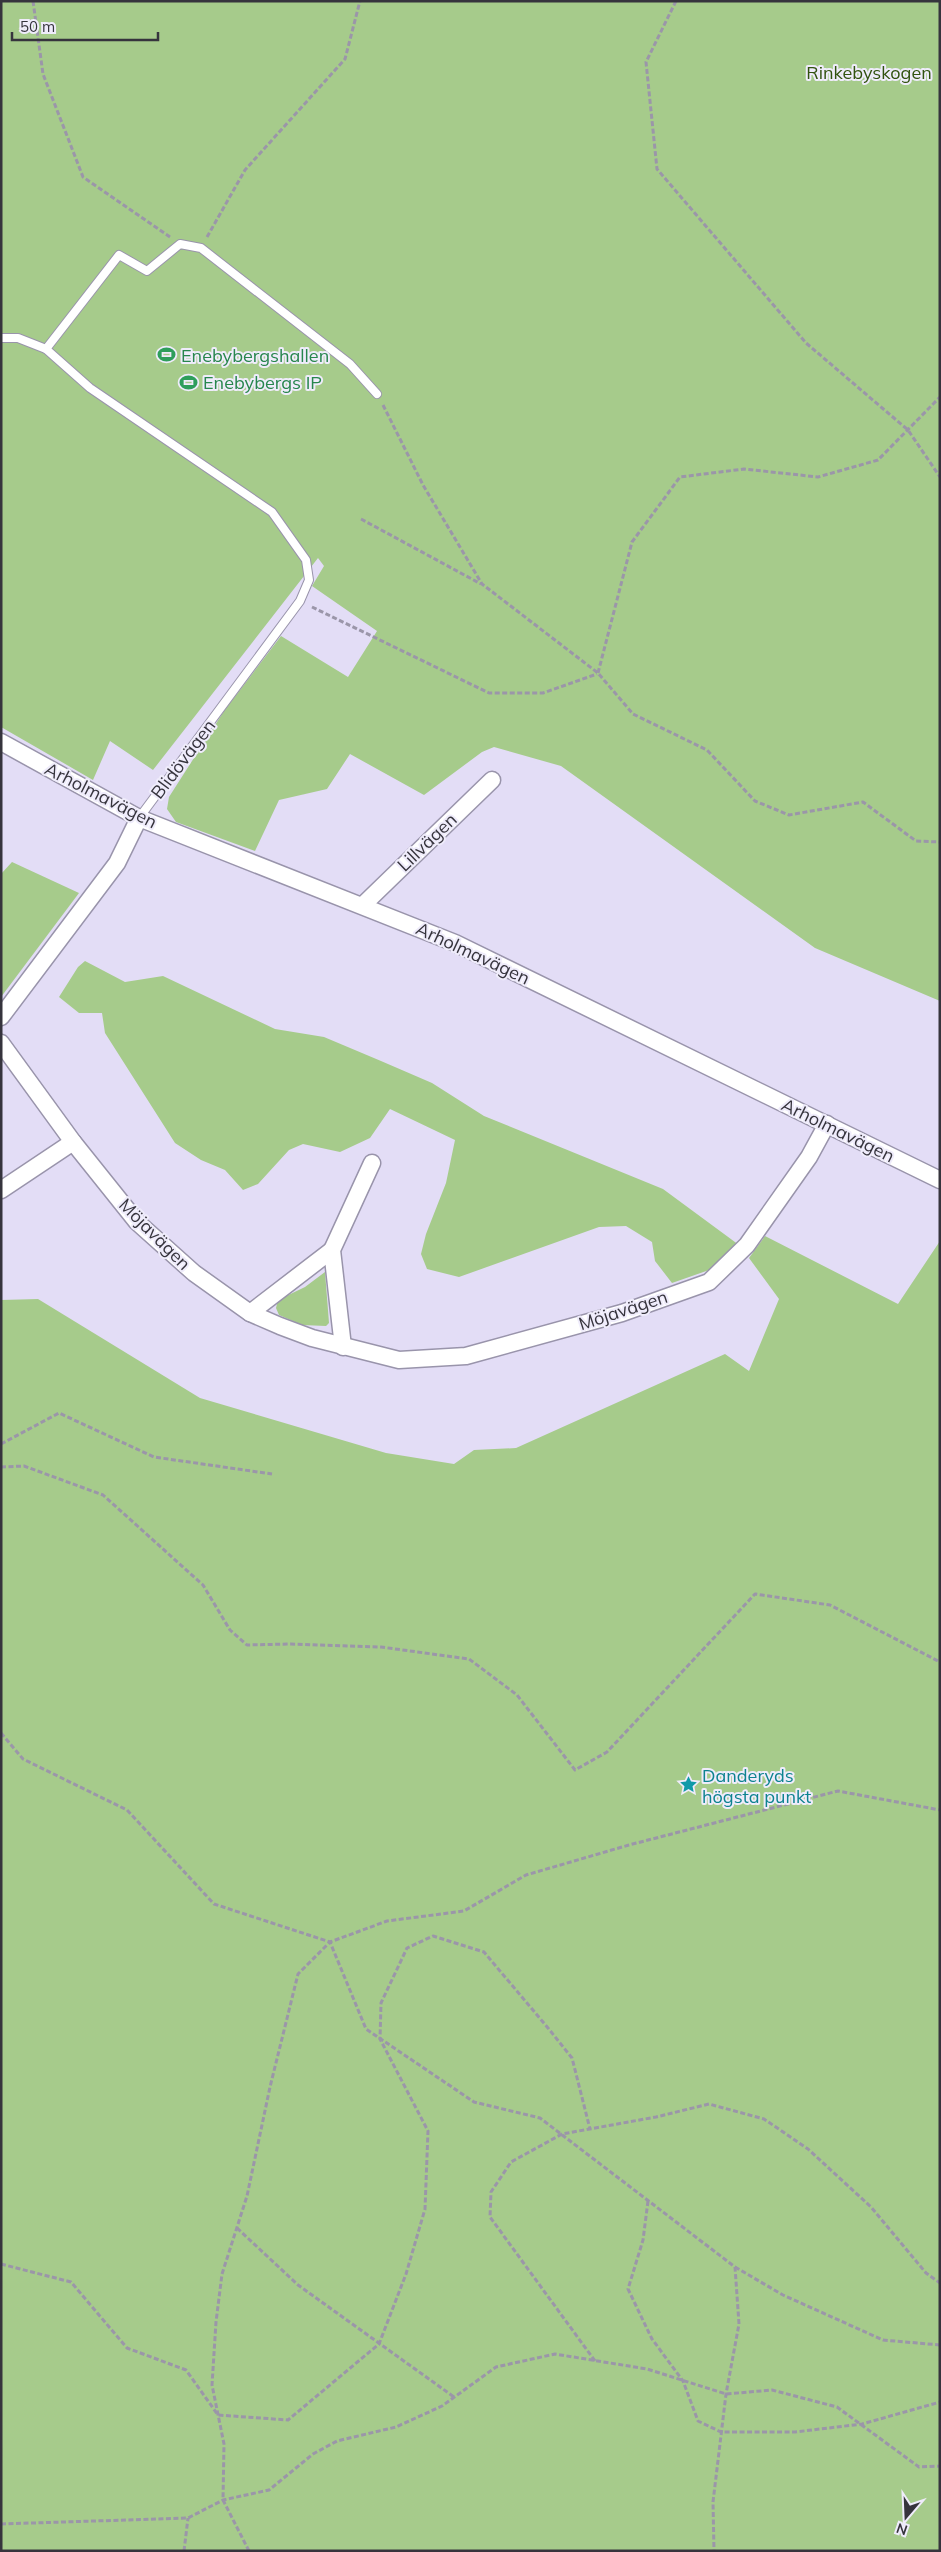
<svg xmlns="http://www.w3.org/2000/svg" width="941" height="2552" font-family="Mulish,sans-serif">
<rect width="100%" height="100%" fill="#e3ddf6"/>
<!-- green -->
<g fill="#a6cb8b">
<polygon points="1,1 940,1 940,1001 815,948 561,766 494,747 482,752 424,795 350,754 327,789 279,800 255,851 176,822 167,809 169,797 224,711 281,636 348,677 377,631 312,586 324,566 318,558 153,770 110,741 93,780 1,727"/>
<polygon points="12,862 79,893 1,997 1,874"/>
<polygon points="85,961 125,982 163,976 275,1029 324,1037 381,1061 432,1083 484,1116 663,1189 739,1245 712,1269 672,1283 655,1261 652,1242 626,1226 599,1227 459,1277 427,1269 421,1254 426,1234 446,1183 455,1140 390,1109 370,1138 340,1152 303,1144 289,1150 258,1184 243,1190 225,1170 201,1160 175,1143 105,1033 102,1013 79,1013 59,997 78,967"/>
<polygon points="765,1236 898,1304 940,1241 940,2551 1,2551 1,1300 38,1299 200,1398 386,1453 454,1464 474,1450 516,1448 725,1354 749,1371 779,1299 749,1258"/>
<polygon points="325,1272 329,1323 326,1326 302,1325 279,1315 276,1308 278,1300 305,1287"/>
</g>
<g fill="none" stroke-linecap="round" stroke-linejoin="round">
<defs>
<g id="service">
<polyline points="1,338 18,338 46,349 90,388 272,512 306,560 309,580 300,601 139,818"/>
<polyline points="46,349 119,255 147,271 180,244 201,248 350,364 377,394"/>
</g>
<g id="minor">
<polyline points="1,742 139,818 455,943 940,1180"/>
<polyline points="363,905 492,780"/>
<polyline points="1,1017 117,863 139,818"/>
<polyline points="1,1043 73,1142 137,1222 194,1273 250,1313 280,1326 312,1338 399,1360 466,1356 622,1313 709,1282 747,1245 809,1157 827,1124"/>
<polyline points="1,1190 73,1142"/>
<polyline points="250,1313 332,1250"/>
<polyline points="343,1347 332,1250 372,1163"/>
</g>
</defs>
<!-- service casing -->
<use href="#service" stroke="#9994ab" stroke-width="10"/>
<!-- minor casing -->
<use href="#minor" stroke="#9994ab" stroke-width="19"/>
<!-- path -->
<g stroke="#9b96a9" stroke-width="3" stroke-dasharray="5 2.5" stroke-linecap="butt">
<polyline points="33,1 43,74 83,177 170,237"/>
<polyline points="676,1 646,62 657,169 806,343 908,430 940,477"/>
<polyline points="207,237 245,170 345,59 360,1"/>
<polyline points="383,405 423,485 482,584 598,673 633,714 707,750 755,801 789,815 863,802 916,841 940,842"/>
<polyline points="361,519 481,584"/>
<polyline points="312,607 489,693 543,693 597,674"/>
<polyline points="598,673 632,542 680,477 744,469 818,477 878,460 940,397"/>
<polyline points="1,1444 59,1413 154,1457 272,1474"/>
<polyline points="1,1467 24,1466 103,1495 203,1585 230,1630 247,1645 291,1644 381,1647 469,1659 517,1695 575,1770 607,1752 755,1594 830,1605 940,1662"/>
<polyline points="1,1733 23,1759 127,1810 214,1904 330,1942 366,2029 474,2102 540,2118 735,2267 739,2324 726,2394 713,2502 714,2551"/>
<polyline points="648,2201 643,2240 628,2289 652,2339 683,2381 698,2421 721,2432 795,2432 862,2424 940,2402"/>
<polyline points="237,2228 298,2285 454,2397"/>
<polyline points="1,2264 71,2282 127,2348 186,2370 218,2415 288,2420 379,2344 406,2274 425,2209 428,2131 380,2039 381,2003 407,1948 433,1936 484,1952 548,2028 572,2058 590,2129"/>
<polyline points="735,2267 783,2295 883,2340 940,2345"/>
<polyline points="595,2361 490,2217 491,2192 511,2162 562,2134 656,2117 709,2104 764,2119 808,2149 871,2207 926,2273 940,2283"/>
<polyline points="1,2524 188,2518 223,2500 269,2490 313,2454 337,2441 396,2427 442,2406 496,2367 555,2354 647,2369 726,2394 772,2390 837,2407 919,2467 940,2466"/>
<polyline points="184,2551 188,2518"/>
<polyline points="249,2551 223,2500 224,2444 212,2385 216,2322 222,2274 247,2196 270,2087 298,1974 330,1942 387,1921 464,1911 526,1875 629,1845 838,1791 940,1810"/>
</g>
<!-- service -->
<use href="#service" stroke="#fff" stroke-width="8"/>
<!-- minor -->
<use href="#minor" stroke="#fff" stroke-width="16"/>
</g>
<!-- icons -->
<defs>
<symbol id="stadium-bare" viewBox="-9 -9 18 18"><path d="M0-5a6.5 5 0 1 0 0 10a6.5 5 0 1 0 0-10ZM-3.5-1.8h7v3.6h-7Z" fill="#2e9e5b" stroke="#efecfb" stroke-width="2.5" paint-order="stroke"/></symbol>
<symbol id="sight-bare" viewBox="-9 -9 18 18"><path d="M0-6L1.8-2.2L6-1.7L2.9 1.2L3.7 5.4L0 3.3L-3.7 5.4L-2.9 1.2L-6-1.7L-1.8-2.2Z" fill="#0f9aa8" stroke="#efecfb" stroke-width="2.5" paint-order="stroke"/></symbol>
</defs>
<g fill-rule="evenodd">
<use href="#stadium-bare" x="154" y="342" width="25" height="25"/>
<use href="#stadium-bare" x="176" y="370" width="25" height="25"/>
<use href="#sight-bare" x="676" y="1772" width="25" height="25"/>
</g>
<g text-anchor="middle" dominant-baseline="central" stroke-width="4" stroke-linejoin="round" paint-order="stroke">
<!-- park labels -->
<g font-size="18" fill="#31520f" stroke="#efecfb">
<text x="869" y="72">Rinkebyskogen</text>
</g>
<!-- leisure labels -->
<g font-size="18" fill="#27864d" stroke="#efecfb" text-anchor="start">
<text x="181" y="355">Enebybergshallen</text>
<text x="203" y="382">Enebybergs IP</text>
</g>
<!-- street labels -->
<g font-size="18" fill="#36343d" stroke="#efecfb">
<text transform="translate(183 759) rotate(-53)">Blidövägen</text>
<text transform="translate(101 795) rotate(27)">Arholmavägen</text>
<text transform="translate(427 842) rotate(-44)">Lillvägen</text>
<text transform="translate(473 953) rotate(25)">Arholmavägen</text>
<text transform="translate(838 1130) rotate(26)">Arholmavägen</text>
<text transform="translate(155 1234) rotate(45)">Möjavägen</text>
<text transform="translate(623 1310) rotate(-18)">Möjavägen</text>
</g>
<!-- culture labels -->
<g font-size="18" fill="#0d838f" stroke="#efecfb" text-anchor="start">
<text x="702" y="1775">Danderyds<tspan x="702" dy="21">högsta punkt</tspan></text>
</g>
</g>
<!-- border -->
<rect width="941" height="2552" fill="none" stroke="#36343d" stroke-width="5"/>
<!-- north arrow -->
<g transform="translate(906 2517) rotate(199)" stroke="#efecfb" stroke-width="4" paint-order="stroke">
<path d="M0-4L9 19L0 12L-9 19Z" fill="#36343d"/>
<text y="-8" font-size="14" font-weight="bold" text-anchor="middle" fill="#36343d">N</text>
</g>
<!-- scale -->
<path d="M12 32v8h146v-8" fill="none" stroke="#36343d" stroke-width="2.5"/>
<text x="20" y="32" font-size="15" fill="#36343d" stroke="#efecfb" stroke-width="4" paint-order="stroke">50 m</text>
</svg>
